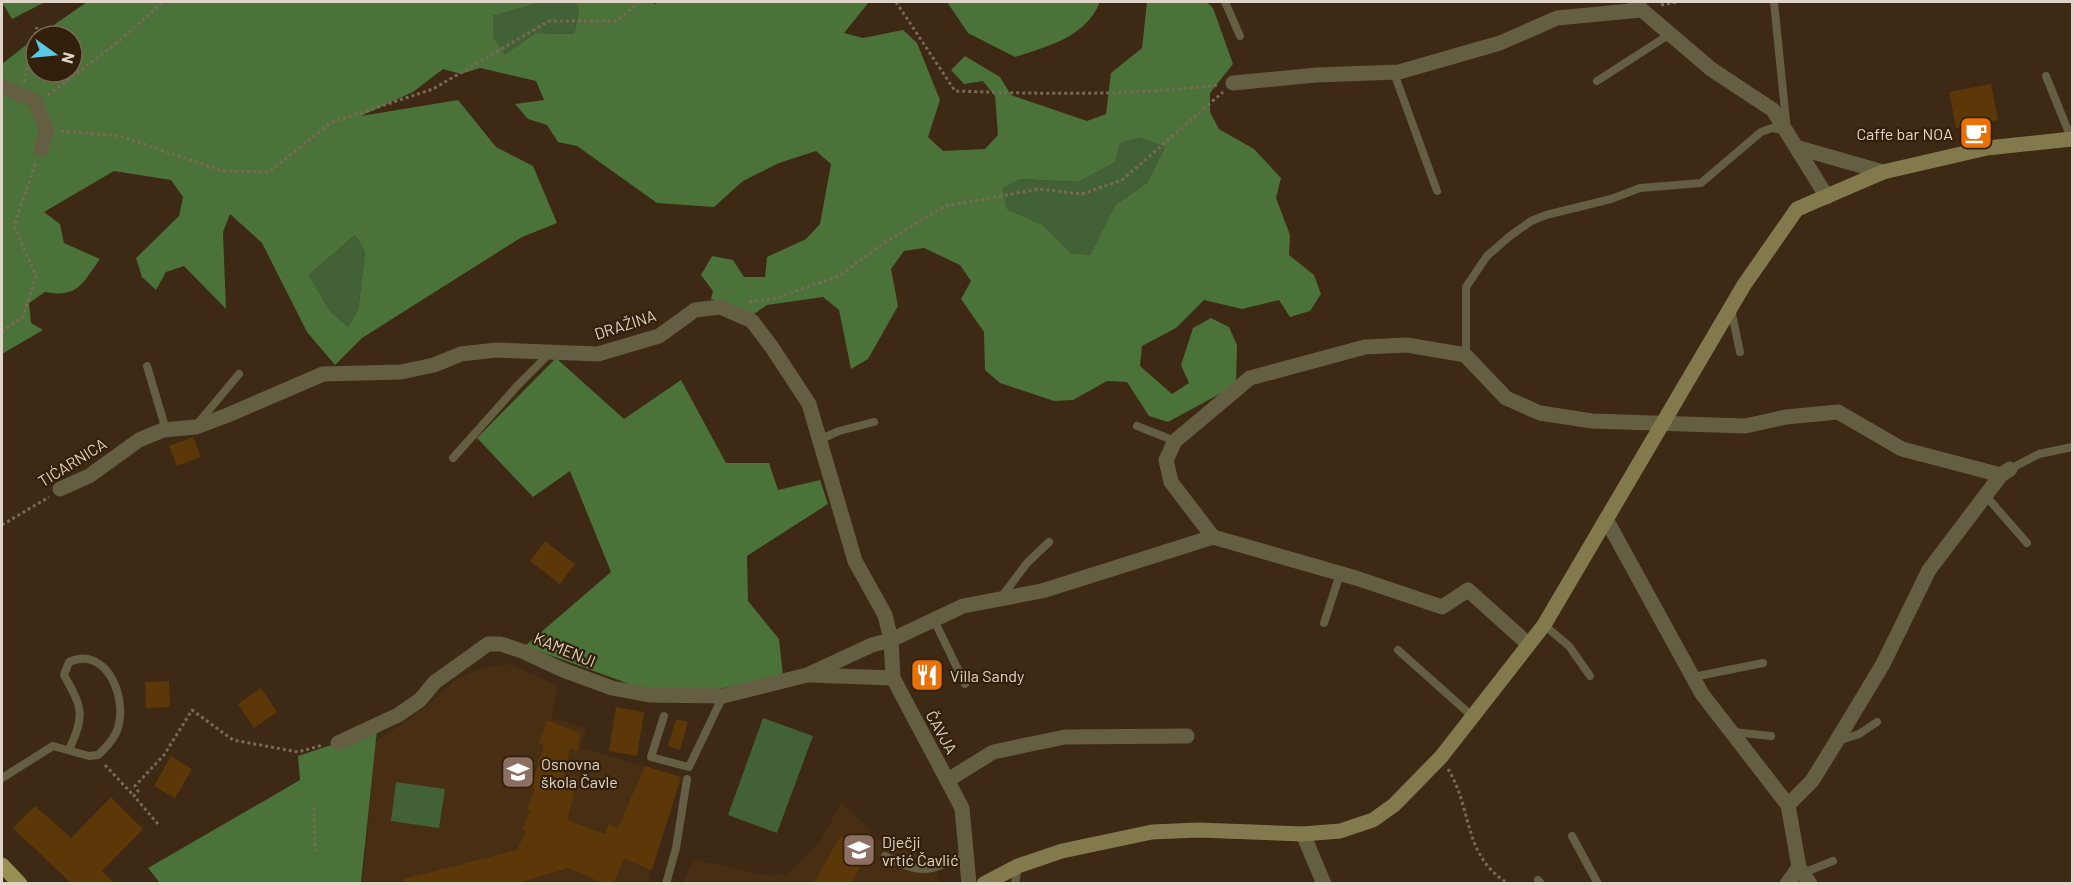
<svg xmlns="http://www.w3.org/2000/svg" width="2074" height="885" font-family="Barlow,sans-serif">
<rect width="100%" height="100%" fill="#3d2914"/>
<!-- built -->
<g fill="#482f13">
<polygon points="509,664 558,686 551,718 586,728 581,748 682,777 647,883 363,884 375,742 422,710 454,681 479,669"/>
<polygon points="841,802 880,840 934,861 939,883 682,884 694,859 762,875 787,874 820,842"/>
</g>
<!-- green -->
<g fill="#436136">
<polygon points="542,2 575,2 579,11 574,34 535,33 505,54 493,37 493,16"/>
<polygon points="1140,138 1165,147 1147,183 1115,205 1090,255 1071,253 1043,225 1007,209 1001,189 1018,179 1078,182 1116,162 1120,143"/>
<polygon points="355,235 365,252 358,310 348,327 330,311 309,275"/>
<polygon points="763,718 813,736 777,833 728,815"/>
<polygon points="396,782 445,789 439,828 391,821"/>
</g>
<!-- forest -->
<g fill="#4b7238" fill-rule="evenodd">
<polygon points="2,2 45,2 12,19"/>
<path d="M87 2H542L493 16V37L505 54 535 33 574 34 579 11 575 2H653L655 4 659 2H869L844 33 863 38 903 30 917 43 940 100 928 137 943 151 985 149 998 135 995 96 983 81 964 84 951 70 965 56 1000 77 1011 95 1087 121 1106 114 1111 73 1142 48 1147 2H1207L1213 8 1233 64 1210 93V112L1219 129 1254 149 1281 178 1276 198 1290 235 1289 255 1314 275 1321 294 1310 311 1290 317 1279 300 1242 309 1204 300 1176 328 1142 346 1140 366 1172 394 1189 383 1181 365 1193 328 1211 318 1229 327 1237 345 1236 385 1168 422 1149 416 1127 382 1107 381 1073 400 1054 401 1000 383 985 370 984 332 961 299 971 281 960 265 924 248 904 251 891 269 898 306 868 359 851 369 839 310 823 297 767 305 750 317 736 306 711 299 713 291 701 275 712 256 733 260 744 277H765L767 257 806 239 820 224 831 164 816 151 779 163 743 181 714 207 657 203 577 146 558 142 547 125 528 119 515 104 544 100 536 81 480 68 461 74 443 69 413 92 361 116 458 100 496 147 533 166 557 223 522 237 362 338 335 365 307 332 262 243 230 214 223 232 226 309 184 266 166 272 156 290 142 277 136 258 179 216 183 197 171 180 114 171 44 212 60 224 64 243 100 259C82 284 78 298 45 292L29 303 31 323 43 330 2 354V64L36 37V72H72V36H38ZM1140 138 1165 147 1147 183 1115 205 1090 255 1071 253 1043 225 1007 209 1002 189 1019 179 1078 182 1116 162 1120 143ZM355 235 365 252 358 310 348 327 330 311 309 275Z"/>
<path d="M947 2H1100C1085 38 1048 46 1015 57L968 33Z"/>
<polygon points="556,358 624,419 681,380 726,463 769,463 778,490 820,480 828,504 747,556 748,601 779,639 783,676 719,689 643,689 525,646 611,572 570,471 533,497 477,438"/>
<polygon points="377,730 361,883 160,883 148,868 300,780 298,756"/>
</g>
<!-- building -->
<g fill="#5c3809">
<polygon points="1991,84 1998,120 1956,128 1949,92"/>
<polygon points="193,437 201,457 177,466 169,446"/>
<polygon points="545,541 575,564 560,584 530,561"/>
<polygon points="169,681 170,707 146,708 145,682"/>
<polygon points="261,688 277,712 254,728 238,704"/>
<polygon points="616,707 644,712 637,756 609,751"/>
<polygon points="676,719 688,722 680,750 668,746"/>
<polygon points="547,720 580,733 578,751 570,749 564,774 578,778 567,820 605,834 609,824 618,828 645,766 681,777 652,870 624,859 613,884 605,884 568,868 515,884 405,884 404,879 517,850 526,831 522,830 530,811 527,810 535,789 531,787 544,745 539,743"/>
<polygon points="171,756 192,769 175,798 154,786"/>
<polygon points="111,797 143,829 102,871 115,884 72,884 13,828 35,806 71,838"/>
<polygon points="840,837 865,849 857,861 862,864 850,884 813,884"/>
</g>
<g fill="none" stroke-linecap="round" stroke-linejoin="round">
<!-- path -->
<g stroke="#7a6957" stroke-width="3" stroke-dasharray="3 3" stroke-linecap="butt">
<path d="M896 2 955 91C1043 94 1131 96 1218 85"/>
<polyline points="1661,5 1677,2"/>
<polyline points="24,82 37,27"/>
<polyline points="48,95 117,43 163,2"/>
<polyline points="61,131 120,136 223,171 269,172 330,123 433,89 549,21 617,21 639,2"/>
<polyline points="749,302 776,298 839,276 882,244 945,206 1039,189 1082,194 1122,180 1223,92"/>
<polyline points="2,332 23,316 36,276 14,226 36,162"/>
<polyline points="2,525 49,497"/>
<polyline points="105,765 134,796"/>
<path d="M1448 769C1473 809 1462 856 1509 884"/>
<polyline points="314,807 315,851"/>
<polyline points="158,824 134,796 138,791 135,786 164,755 192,710 233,740 298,752 323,745"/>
</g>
<!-- lane -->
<g stroke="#645f43" stroke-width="8">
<polyline points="1225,2 1240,36"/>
<polyline points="1394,73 1437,191"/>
<polyline points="2046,76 2069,133"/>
<polyline points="1597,81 1670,34"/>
<polyline points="1731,309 1740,352"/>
<polyline points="1466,356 1466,287 1487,256 1510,236 1531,221 1546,215 1611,199 1640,188 1701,183 1761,132 1772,128 1787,131 1774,2"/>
<polyline points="147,366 166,430"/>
<polyline points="199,422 239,374"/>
<polyline points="1137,426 1175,441"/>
<polyline points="819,440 839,431 874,422"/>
<polyline points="453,458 518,385 551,352"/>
<polyline points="2010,469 2039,454 2072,447"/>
<polyline points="1985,495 2027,543"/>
<polyline points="1000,599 1027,563 1049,542"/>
<polyline points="934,620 965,684"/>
<polyline points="1324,623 1340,574"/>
<polyline points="1544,625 1569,646 1590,676"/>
<polyline points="1398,650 1472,716"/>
<polyline points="1693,677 1763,663"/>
<polyline points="664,716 651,757 689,767 723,696"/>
<polyline points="1733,732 1771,736"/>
<polyline points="1838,741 1859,734 1877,722"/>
<path d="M2 778 53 746 89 756 98 755C105 749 111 742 116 733 130 703 108 644 69 662L64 675C83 709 85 714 69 750"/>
<polyline points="1572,836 1598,884"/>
<path d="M885 856C923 876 928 871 966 855"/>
<polyline points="1803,873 1833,861"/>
<polyline points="1538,880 1541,884"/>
<polyline points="666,884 676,848 687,779"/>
<polyline points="1015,884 1018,866"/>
</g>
<!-- street -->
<g stroke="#645f43" stroke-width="15">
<polyline points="1635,4 1711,69 1773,110 1827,197"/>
<polyline points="1233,83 1316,75 1399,72 1500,43 1557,18 1641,10"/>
<polyline points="2,86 35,101 47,130 41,149"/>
<polyline points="1799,148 1883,172"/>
<polyline points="60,489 89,476 139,440 163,430 196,427 228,415 323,374 401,372 434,365 461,354 496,350 598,354 659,336 695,310 720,307 752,321 771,346 809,404 855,561 885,615 891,640 872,645 807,675 723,696 649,695 612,688 563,670 522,651 501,644 488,644 435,682 420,700 398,715 338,743"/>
<polyline points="1606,519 1702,694 1788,805 1799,867 1810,884"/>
<polyline points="1213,537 1171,482 1166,460 1175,441 1250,378 1365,347 1407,345 1460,354 1466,356 1506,398 1540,413 1592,421 1745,426 1786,417 1838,412 1902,449 2001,475 2010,469"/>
<polyline points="810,675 893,678"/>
<polyline points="948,780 993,752 1065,737 1187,736"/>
<polyline points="1788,805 1812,781 1836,742 1883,664 1929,570 2001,475"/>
<polyline points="1303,834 1324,884"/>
<polyline points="969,884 962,808 893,678 891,640 963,606 1042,591 1213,537 1356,578 1442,607 1468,590 1528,644"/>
<polyline points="1787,884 1799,867"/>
</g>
<!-- secondary -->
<polyline stroke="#827a4c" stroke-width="15" points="984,884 1018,866 1062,851 1152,832 1198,830 1303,834 1340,831 1373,820 1394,805 1441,757 1544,625 1744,285 1797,209 1883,172 1987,148 2072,139"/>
<!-- primary -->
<polyline stroke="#998f52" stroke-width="15" points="2,865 20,884"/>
</g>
<!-- icons -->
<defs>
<symbol id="cafe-square" viewBox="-11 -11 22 22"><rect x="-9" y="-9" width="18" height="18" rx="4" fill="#e8710a" stroke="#33200a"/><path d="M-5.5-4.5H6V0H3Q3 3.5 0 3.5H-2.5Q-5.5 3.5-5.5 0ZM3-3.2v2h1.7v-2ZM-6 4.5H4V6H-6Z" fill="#fff"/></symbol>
<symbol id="restaurant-square" viewBox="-11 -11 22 22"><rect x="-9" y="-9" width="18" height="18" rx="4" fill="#e8710a" stroke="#33200a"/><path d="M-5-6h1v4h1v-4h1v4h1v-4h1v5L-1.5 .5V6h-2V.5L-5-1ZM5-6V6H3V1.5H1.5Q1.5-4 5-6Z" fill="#fff"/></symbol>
<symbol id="school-square" viewBox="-11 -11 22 22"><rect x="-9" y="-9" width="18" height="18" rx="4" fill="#8d6e63" stroke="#33200a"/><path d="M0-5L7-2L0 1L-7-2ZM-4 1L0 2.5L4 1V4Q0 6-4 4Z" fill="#fff"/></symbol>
</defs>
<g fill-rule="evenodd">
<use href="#cafe-square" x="1957" y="114" width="38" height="38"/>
<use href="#restaurant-square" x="908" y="656" width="38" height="38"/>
<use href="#school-square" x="499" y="753" width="38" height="38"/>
<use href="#school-square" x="840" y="831" width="38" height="38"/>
</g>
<g text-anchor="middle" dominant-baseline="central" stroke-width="4.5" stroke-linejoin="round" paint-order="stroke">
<!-- poi labels -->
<g font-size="16" fill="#e0d3c7" stroke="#33200a" text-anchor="start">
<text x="1953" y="133" text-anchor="end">Caffe bar NOA</text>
<text x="950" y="675">Villa Sandy</text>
<text x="541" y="763">Osnovna<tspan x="541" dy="18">škola Čavle</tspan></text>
<text x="882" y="841">Dječji<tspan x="882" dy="18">vrtić Čavlić</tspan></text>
</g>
<!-- street labels -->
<g font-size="16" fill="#e0d3c7" stroke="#33200a">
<text transform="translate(625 324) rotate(-18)">DRAŽINA</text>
<text transform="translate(72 462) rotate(-32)">TIĆARNICA</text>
<text transform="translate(565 649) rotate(23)">KAMENJI</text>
<text transform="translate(942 732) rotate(61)">ČAVJA</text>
</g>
</g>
<!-- border -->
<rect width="2074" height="885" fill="none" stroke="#e0d3c7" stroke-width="6"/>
<!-- north arrow -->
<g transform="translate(54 54) rotate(105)"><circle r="28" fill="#33200a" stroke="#786856" stroke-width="1.5"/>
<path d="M0-4.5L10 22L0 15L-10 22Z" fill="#5ac8e6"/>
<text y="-9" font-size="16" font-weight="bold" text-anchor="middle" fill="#e0d3c7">N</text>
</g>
</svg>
